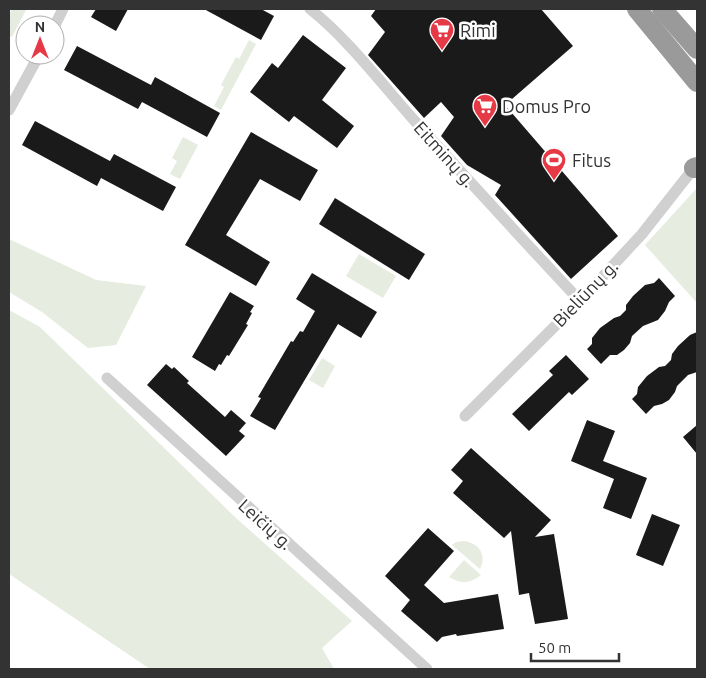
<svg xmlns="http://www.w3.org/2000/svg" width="706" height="678" font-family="Ubuntu,sans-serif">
<rect width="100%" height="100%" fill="#fff"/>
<!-- green -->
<g fill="#e6ecdf">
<polygon points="12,9 26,10 12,37 9,36 9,15"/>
<polygon points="249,40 256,44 221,110 214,106 224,87 221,85 236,57 239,59"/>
<polygon points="183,137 198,145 180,179 170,174 177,161 172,158"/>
<polygon points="697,188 697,303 645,245"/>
<polygon points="9,239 96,280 146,286 116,345 88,348 42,312 9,292"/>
<polygon points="359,254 396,276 383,298 346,276"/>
<polygon points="9,310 40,327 236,518 352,621 322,648 334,669 150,669 9,574"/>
<polygon points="322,358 335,366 323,388 309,380"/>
<path d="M464 541C479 543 487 555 480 569L452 545 456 542Z"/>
<path d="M464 560 481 575C470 584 461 584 449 577Z"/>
</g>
<!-- building -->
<g fill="#1a1a1a">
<polygon points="96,9 128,9 116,31 91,17"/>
<polygon points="204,9 261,9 274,16 261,40"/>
<polygon points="376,9 541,9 573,46 505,105 618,236 571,279 495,195 501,185 467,165 441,136 454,117 441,102 424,118 368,55 385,32 371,16"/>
<polygon points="303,35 346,68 322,100 354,126 337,148 294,116 289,122 250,92 272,63 278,68"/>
<polygon points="77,46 151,85 155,77 220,113 207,137 142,102 138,109 64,70"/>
<polygon points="35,121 110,161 114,154 176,187 163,211 101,178 97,186 22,145"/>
<polygon points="251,132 318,170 300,201 260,179 226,235 270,262 256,286 185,245"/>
<polygon points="335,198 425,254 409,280 319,224"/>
<polygon points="312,273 377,312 361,338 338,324 275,430 250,416 261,398 258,397 291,341 293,342 300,331 303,332 315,311 296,299"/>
<polygon points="659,278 675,296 669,302 665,311 658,320 643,326 632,336 630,343 624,350 617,355 610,355 601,364 587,349 592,344 592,338 600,328 614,318 620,316 626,310 626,305 633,296 645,285 654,283"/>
<polygon points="230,292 254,306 250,312 252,313 246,324 248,325 229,356 227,355 221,365 219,364 215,371 192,357"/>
<polygon points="697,332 697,372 688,375 677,386 675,392 669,400 662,404 654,406 646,414 632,399 637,394 638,387 647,376 659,367 665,366 671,360 672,354 678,346 690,335"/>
<polygon points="566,355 589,379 572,395 569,392 529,431 512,414 553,375 549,371"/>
<polygon points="166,364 172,369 174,367 189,381 187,383 225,417 231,410 246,423 239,431 245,436 226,456 147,385"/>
<polygon points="587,420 615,431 603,461 647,478 631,519 603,508 614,479 571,461"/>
<polygon points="697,425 697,454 683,437"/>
<polygon points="471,448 551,520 535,537 554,534 568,619 535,624 529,593 519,595 511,531 504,538 453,493 463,481 451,470"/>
<polygon points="652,514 680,525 663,566 636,555"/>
<polygon points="428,528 454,551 424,585 444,603 498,594 504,629 457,636 456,634 442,637 437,642 401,611 410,600 385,576"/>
</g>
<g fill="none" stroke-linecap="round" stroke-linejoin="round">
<!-- street -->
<g stroke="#d0d0d0" stroke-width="11">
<path d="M310 9C346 37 382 84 413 119 468 180 524 241 580 301"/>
<polyline points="55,25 63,9"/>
<polyline points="9,110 39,55"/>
<polyline points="107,378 427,669"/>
<polyline points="465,416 580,301 642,234 697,164"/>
</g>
<!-- highway -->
<g stroke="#9a9a9a" stroke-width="20">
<polyline points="637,9 697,82"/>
<polyline points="662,9 697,49"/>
<polyline points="694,168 697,167"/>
</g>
</g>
<!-- icons -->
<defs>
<symbol id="supermarket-pin" viewBox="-11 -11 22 30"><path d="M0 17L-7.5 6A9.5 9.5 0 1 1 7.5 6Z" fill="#e63946" stroke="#fff"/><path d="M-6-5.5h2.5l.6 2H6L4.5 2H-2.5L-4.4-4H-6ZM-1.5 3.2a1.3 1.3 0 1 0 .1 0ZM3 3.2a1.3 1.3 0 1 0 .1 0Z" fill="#fff"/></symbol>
<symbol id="stadium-pin" viewBox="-11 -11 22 30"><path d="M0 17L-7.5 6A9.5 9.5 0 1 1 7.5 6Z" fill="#e63946" stroke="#fff"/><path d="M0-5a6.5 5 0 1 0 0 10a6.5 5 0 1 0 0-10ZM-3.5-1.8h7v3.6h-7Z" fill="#fff"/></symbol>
</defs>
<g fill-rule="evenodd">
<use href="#supermarket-pin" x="428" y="16" width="28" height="38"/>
<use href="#supermarket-pin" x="471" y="92" width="28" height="38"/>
<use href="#stadium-pin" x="540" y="146" width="28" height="38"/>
</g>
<g text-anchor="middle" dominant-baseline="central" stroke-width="5" stroke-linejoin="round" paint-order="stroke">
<!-- poi labels -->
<g font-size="18" fill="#333" stroke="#fff" text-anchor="start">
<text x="460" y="30">Rimi</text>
<text x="502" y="106">Domus Pro</text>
<text x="572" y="160">Fitus</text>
</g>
<!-- street labels -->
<g font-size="18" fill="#333" stroke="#fff">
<text transform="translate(445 154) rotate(48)">Eitminų g.</text>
<text transform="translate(585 293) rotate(-46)">Bieliūnų g.</text>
<text transform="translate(266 524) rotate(42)">Leičių g.</text>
</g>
</g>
<!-- border -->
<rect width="706" height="678" fill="none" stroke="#333333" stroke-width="20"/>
<!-- north arrow -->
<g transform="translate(40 40)"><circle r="24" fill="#ffffff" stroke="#adadad"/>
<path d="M0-4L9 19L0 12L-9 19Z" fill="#e63946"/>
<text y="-8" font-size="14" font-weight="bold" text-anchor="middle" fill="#333333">N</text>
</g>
<!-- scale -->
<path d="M531 653v8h88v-8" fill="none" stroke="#333333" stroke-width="2.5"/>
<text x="538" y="653" font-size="15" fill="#333333" stroke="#ffffff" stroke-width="4" paint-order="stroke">50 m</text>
</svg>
